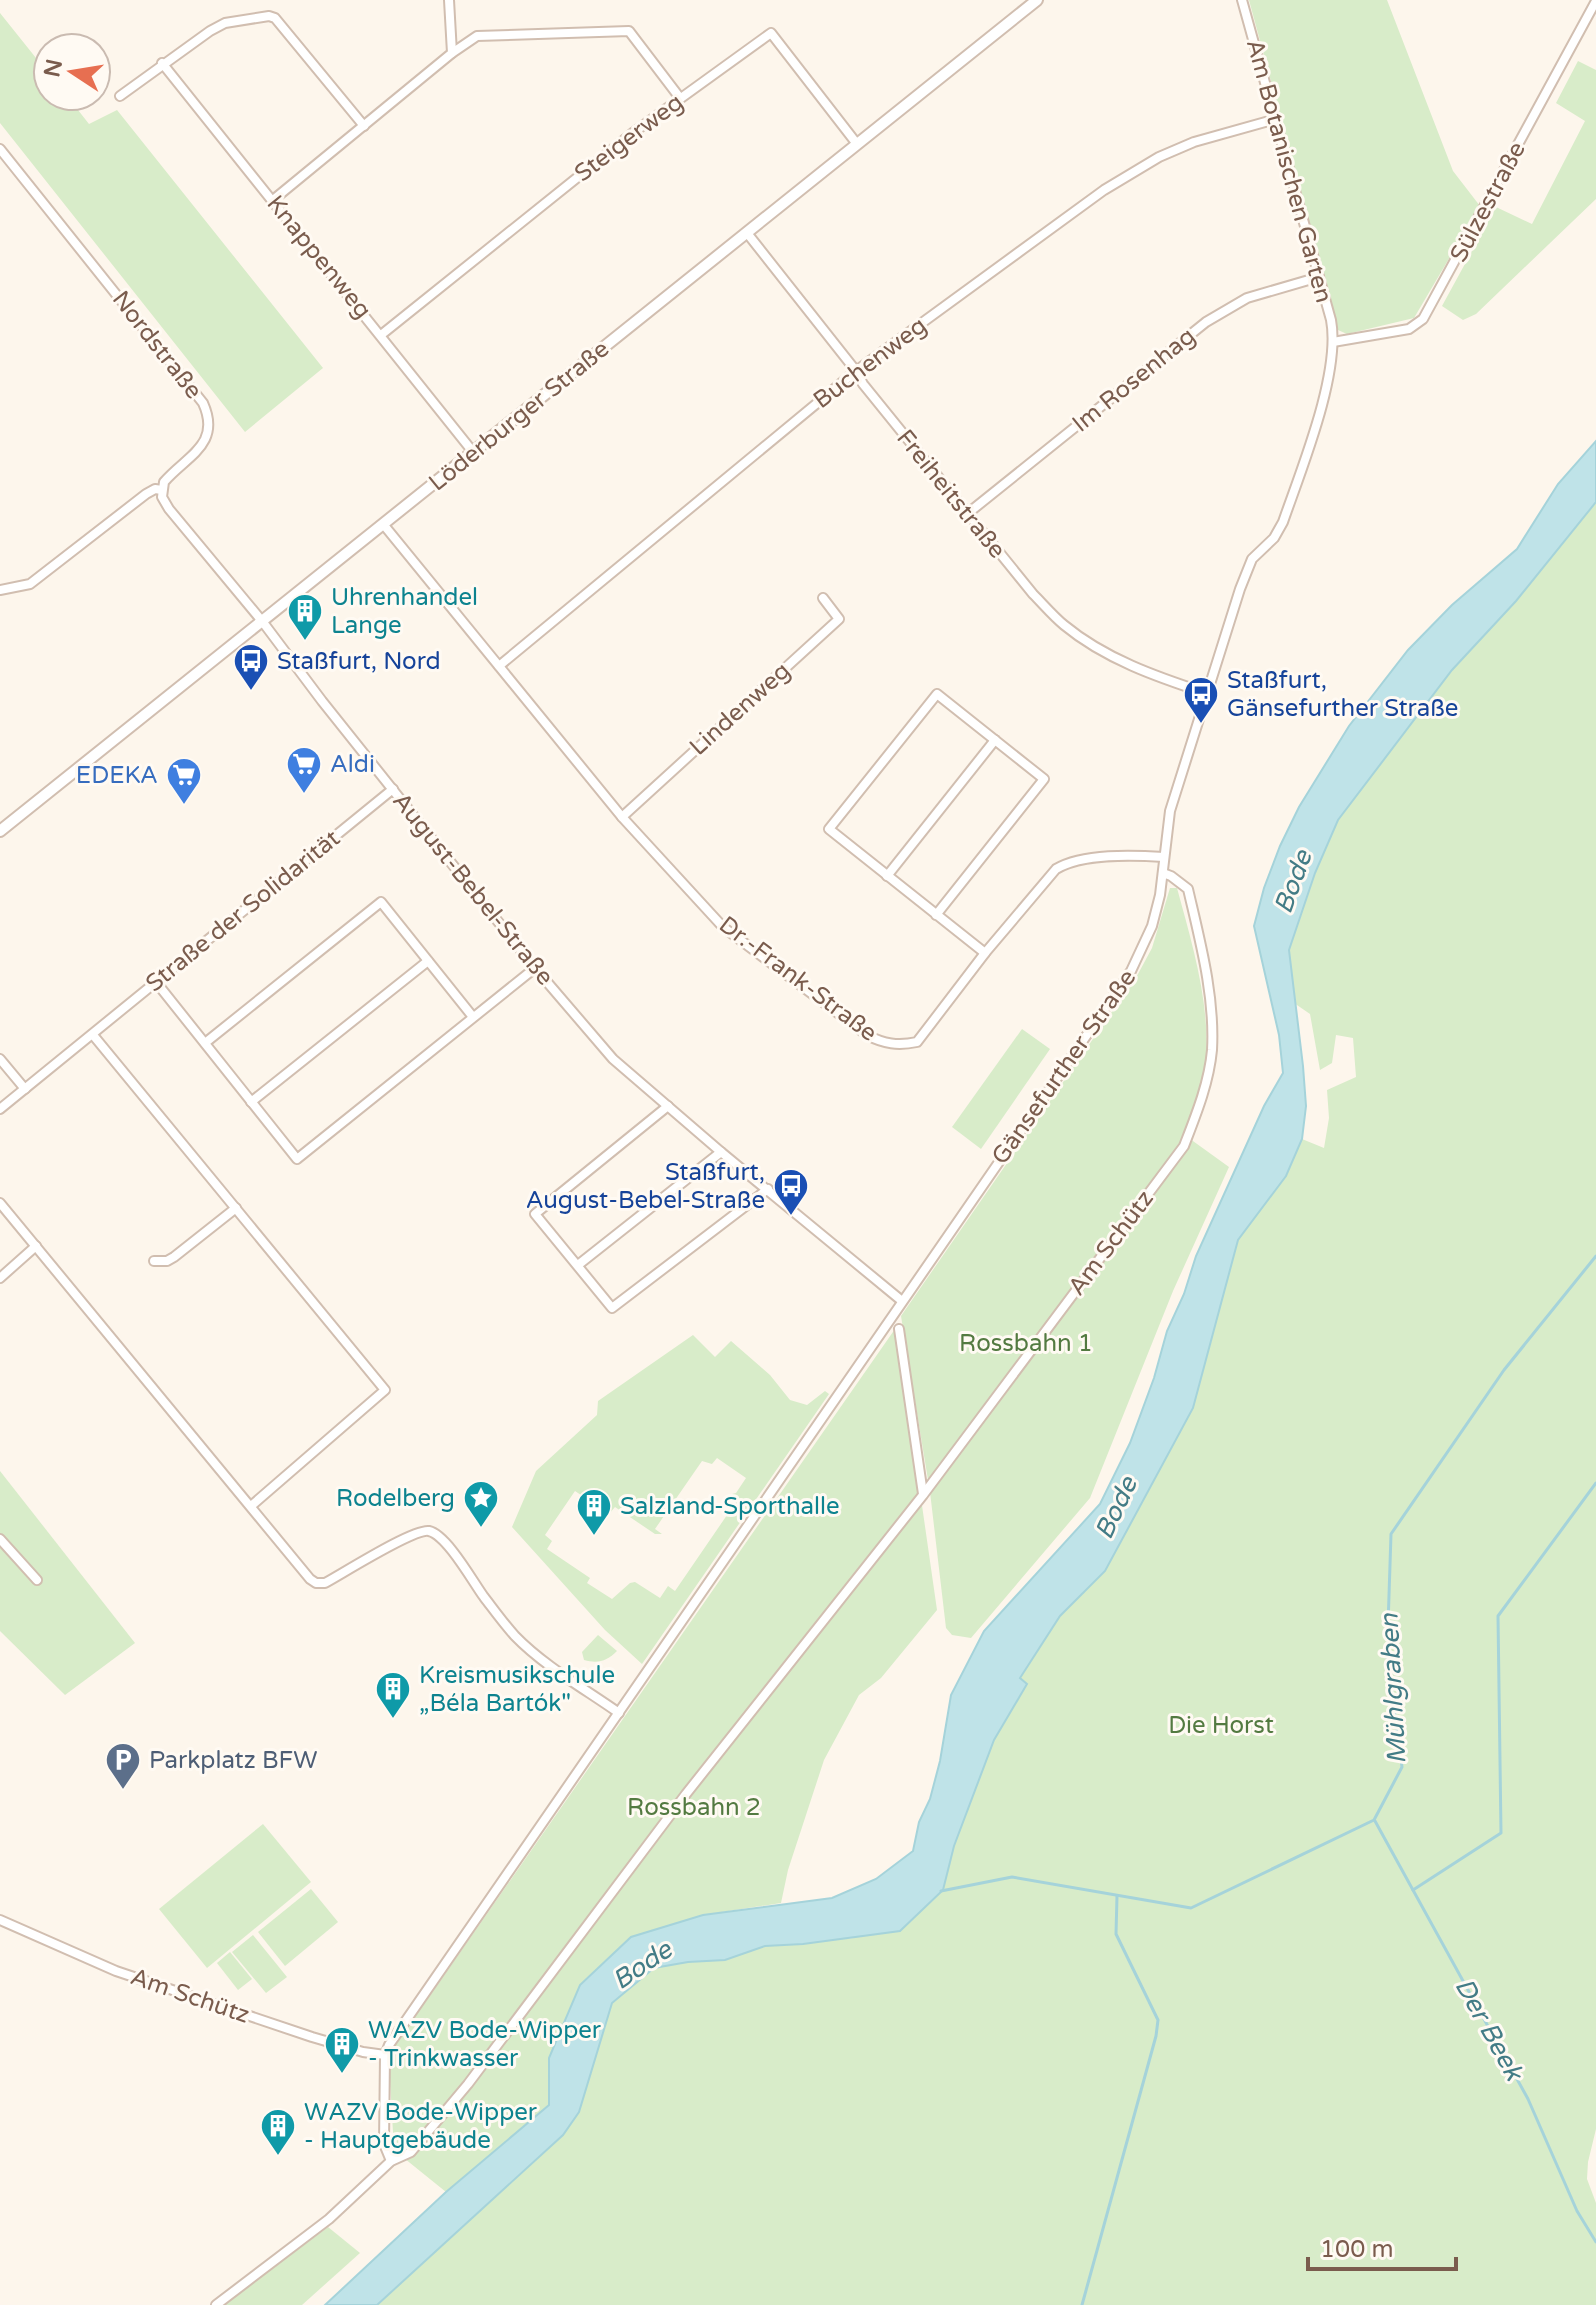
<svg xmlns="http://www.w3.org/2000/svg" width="1596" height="2305" font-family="'Varela Round',sans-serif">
<rect width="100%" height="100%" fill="#fdf6ec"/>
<!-- green -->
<g fill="#d8ecc9" fill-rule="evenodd">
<polygon points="1249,0 1387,0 1453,171 1480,206 1414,318 1347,334 1338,330"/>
<polygon points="0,13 48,73 48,96 67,96 89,124 117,110 323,368 245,432 0,123"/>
<polygon points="1578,61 1596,70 1596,199 1476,314 1463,320 1442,306 1496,207 1532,224 1585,121 1556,103"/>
<polygon points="1596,502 1596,2129 1588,2162 1587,2179 1596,2203 1596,2305 377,2305 563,2135 579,2112 612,2003 655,1968 688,1962 725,1960 765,1946 854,1938 943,1890 954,1846 994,1740 1027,1684 1019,1678 1060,1616 1105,1571 1193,1408 1238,1240 1286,1176 1302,1139 1324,1148 1329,1118 1327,1090 1356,1077 1353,1038 1336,1035 1332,1063 1320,1070 1310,1014 1294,1003 1289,950 1315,873 1338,820 1452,670 1516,601"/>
<path d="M1170 888H1177C1196 958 1218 1028 1200 1101 1197 1113 1191 1124 1186 1136L1229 1167 1173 1291 1090 1498 971 1638 952 1635 946 1628 930 1492 901 1316 1138 974 1152 948Z"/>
<polygon points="1022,1029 1050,1049 981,1149 952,1127"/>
<polygon points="895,1329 897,1331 937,1610 881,1678 859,1695 824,1760 788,1870 781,1903 703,1915 631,1937 580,1985 549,2058 550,2105 446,2192 394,2150 389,2063 392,2050"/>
<path d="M693 1335 715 1357 731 1341 770 1375 790 1400 807 1405 825 1391 829 1394 642 1664 605 1630 512 1527 536 1471 597 1415 598 1401ZM717 1458 746 1478 736 1493 732 1494 738 1499 675 1591 668 1586 660 1598 635 1582 630 1583 612 1599 587 1583 590 1578 547 1549 552 1541 545 1535 575 1491 609 1514 615 1507 655 1534H662L655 1529 702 1461 712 1464Z"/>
<polygon points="0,1471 135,1643 65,1695 0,1631"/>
<path d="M598 1635 617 1651C607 1661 598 1664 584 1660L582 1652Z"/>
<polygon points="263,1824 311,1882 207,1968 159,1909"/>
<polygon points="311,1889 338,1922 285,1966 258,1932"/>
<polygon points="253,1935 287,1977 266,1993 232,1952"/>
<polygon points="230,1952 252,1979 238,1990 217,1963"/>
<polygon points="328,2227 360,2253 302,2305 223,2305"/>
</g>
<!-- water -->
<polygon fill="#bfe3e8" stroke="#a5d3da" stroke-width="2" points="1596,441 1596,502 1516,601 1452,670 1338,820 1315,873 1289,950 1303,1066 1306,1106 1302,1139 1286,1176 1238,1240 1193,1408 1105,1571 1060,1616 1020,1678 1027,1684 994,1740 954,1846 943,1890 900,1931 803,1944 765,1946 725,1960 688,1962 654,1968 612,2003 579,2112 563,2135 377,2305 325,2305 446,2192 549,2105 549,2058 580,1985 631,1937 703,1915 832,1898 876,1879 913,1851 919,1822 930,1799 940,1761 951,1695 984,1631 1100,1504 1130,1443 1154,1378 1167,1331 1184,1294 1196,1256 1264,1106 1283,1073 1279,1035 1254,926 1264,888 1280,846 1299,807 1349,726 1408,650 1452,605 1517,549 1558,484"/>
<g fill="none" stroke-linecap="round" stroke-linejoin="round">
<!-- stream -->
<g stroke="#a5d3da" stroke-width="3">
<polyline points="1375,1821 1528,2099 1577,2211 1596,2242"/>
<polyline points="1413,1890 1501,1833 1498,1616 1596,1483"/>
<polyline points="941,1891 1012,1877 1191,1908 1374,1820 1402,1767 1387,1657 1391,1534 1504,1370 1596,1256"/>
<polyline points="1082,2305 1156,2036 1158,2020 1116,1934 1117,1896"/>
</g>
<defs>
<g id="minor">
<polyline points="452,53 477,36 629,31 680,98"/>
<polyline points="162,63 473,452"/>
<polyline points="120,96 210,31 225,23 269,16 275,18 364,126"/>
<path d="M0 149 203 403C222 445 186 456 164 482L162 497 169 509 262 621 322 701 535 968 613 1059 721 1152 902 1301"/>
<polyline points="273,200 452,53 449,0"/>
<path d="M747 233 856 371 863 384 1033 594C1043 604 1053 616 1064 625 1105 659 1157 677 1206 693"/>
<polyline points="381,335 634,132 771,33 857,144"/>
<polyline points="1333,342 1409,329 1423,319 1596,1"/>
<polyline points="967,514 1206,322 1247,298 1319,277"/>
<path d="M383 524 622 817 723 927 867 1035C884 1044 898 1046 917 1042L985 953 1056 869C1083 853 1133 855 1164 857"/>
<polyline points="0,590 30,584 146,494 155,489 162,490"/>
<polyline points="499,666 856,371 1104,190 1159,157 1194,142 1276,119"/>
<polyline points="622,817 839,619 823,598"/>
<polyline points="887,876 995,740"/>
<polyline points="936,915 1044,779 937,694 829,829 985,953"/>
<polyline points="156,982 297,1159 535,968"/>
<polyline points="93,1035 385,1390 251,1506"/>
<polyline points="205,1043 381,902 473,1017"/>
<polyline points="0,1059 25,1089"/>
<polyline points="251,1102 428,961"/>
<polyline points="668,1106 535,1214 612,1308 768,1189"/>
<polyline points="0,1109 393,789"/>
<path d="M0 1203 310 1579 316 1583H325C342 1574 414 1528 429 1531 447 1535 473 1582 484 1597 494 1610 504 1624 515 1636 544 1666 585 1689 619 1713"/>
<polyline points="154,1261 167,1261 174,1257 236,1208"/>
<polyline points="578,1265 721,1152"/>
<polyline points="0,1278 36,1246"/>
<polyline points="899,1329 923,1494"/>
<polyline points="0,1539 37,1580"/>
<polyline points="0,1920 116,1971 312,2037 363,2052 385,2055"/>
<path d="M391 2161 384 2144 385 2055 389 2045 1131 971 1152 926 1160 895 1170 811 1240 589 1252 559 1274 538 1283 522C1301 470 1341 373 1331 320L1242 0"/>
<path d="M216 2305 329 2219 391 2161 411 2152 468 2084 686 1794 923 1495 1184 1146C1196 1115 1209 1083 1212 1050 1215 996 1200 941 1188 889L1171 876 1163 873"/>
</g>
<polyline id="tertiary" points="0,831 1037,0"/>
</defs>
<!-- minor casing -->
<use href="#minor" stroke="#d1beb0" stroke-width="12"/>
<!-- tertiary casing -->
<use href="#tertiary" stroke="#d1beb0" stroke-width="14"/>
<!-- minor -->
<use href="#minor" stroke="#fff" stroke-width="8"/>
<!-- tertiary -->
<use href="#tertiary" stroke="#fff" stroke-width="10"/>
</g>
<!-- icons -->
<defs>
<symbol id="building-pin" viewBox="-11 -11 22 30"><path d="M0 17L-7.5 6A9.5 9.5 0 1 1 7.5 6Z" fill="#0f9aa8" stroke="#fffaf3"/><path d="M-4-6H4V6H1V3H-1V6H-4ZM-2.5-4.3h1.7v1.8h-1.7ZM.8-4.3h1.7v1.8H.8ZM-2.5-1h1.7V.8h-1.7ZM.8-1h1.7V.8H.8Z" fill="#fff"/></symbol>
<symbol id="bus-pin" viewBox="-11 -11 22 30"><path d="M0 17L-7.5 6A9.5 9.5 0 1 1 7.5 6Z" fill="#1a4fb4" stroke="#fffaf3"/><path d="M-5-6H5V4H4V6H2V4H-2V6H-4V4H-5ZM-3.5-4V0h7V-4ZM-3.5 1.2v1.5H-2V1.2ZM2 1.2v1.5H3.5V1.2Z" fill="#fff"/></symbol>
<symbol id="supermarket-pin" viewBox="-11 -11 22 30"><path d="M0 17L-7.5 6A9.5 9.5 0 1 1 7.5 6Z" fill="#3f7fe0" stroke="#fffaf3"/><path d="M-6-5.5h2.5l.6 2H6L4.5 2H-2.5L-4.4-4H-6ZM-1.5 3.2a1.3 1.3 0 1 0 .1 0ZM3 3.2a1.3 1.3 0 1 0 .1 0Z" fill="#fff"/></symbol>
<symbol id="sight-pin" viewBox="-11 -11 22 30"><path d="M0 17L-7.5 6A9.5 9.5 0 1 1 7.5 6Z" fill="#0f9aa8" stroke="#fffaf3"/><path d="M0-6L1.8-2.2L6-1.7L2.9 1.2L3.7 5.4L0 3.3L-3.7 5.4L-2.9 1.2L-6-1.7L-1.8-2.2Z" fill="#fff"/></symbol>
<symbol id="parking-pin" viewBox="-11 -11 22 30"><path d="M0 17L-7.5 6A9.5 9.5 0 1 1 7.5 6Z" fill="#5c6f8a" stroke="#fffaf3"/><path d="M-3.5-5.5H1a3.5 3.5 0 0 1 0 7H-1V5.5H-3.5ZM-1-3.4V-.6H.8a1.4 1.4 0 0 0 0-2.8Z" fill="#fff"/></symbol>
</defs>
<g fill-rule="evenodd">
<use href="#building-pin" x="285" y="591" width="40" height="54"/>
<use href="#bus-pin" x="231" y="641" width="40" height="54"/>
<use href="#bus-pin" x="1181" y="674" width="40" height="54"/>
<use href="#supermarket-pin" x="284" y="744" width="40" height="54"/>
<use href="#supermarket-pin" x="164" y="755" width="40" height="54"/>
<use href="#bus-pin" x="771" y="1166" width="40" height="54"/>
<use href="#sight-pin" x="461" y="1478" width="40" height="54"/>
<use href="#building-pin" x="574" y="1486" width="40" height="54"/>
<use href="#building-pin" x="373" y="1669" width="40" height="54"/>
<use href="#parking-pin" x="103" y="1740" width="40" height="54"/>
<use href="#building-pin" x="322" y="2024" width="40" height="54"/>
<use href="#building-pin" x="258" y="2106" width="40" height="54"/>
</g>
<g text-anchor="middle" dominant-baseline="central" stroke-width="6" stroke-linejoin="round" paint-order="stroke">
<!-- street labels -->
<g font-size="24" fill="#7a5c4d" stroke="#fffaf3">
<text transform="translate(629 138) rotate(-37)">Steigerweg</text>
<text transform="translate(1289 171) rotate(75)">Am Botanischen Garten</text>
<text transform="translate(1488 202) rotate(-62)">Sülzestraße</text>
<text transform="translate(319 257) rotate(51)">Knappenweg</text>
<text transform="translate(157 345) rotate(52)">Nordstraße</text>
<text transform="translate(870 363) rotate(-37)">Buchenweg</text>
<text transform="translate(1134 380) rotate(-39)">Im Rosenhag</text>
<text transform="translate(519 416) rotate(-39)">Löderburger Straße</text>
<text transform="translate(951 494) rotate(51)">Freiheitstraße</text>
<text transform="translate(740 709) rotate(-42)">Lindenweg</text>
<text transform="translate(473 889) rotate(51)">August-Bebel-Straße</text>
<text transform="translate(243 911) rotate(-39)">Straße der Solidarität</text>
<text transform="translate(798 979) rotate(37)">Dr.-Frank-Straße</text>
<text transform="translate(1064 1067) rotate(-55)">Gänsefurther Straße</text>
<text transform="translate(1111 1243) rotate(-53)">Am Schütz</text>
<text transform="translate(190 1996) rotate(19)">Am Schütz</text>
</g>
<!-- culture labels -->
<g font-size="24" fill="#0d838f" stroke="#fffaf3" text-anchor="start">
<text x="331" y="597">Uhrenhandel<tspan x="331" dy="28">Lange</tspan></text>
<text x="455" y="1498" text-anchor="end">Rodelberg</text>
<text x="620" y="1506">Salzland-Sporthalle</text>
<text x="419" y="1675">Kreismusikschule<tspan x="419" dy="28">„Béla Bartók"</tspan></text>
<text x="368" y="2030">WAZV Bode-Wipper<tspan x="368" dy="28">- Trinkwasser</tspan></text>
<text x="304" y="2112">WAZV Bode-Wipper<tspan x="304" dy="28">- Hauptgebäude</tspan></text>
</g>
<!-- transit labels -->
<g font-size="24" fill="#164399" stroke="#fffaf3" text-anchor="start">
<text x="277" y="661">Staßfurt, Nord</text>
<text x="1227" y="680">Staßfurt,<tspan x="1227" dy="28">Gänsefurther Straße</tspan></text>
<text x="765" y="1172" text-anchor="end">Staßfurt,<tspan x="765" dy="28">August-Bebel-Straße</tspan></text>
</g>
<!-- shop labels -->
<g font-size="24" fill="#366cbe" stroke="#fffaf3" text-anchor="start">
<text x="330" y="764">Aldi</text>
<text x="158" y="775" text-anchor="end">EDEKA</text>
</g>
<!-- park labels -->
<g font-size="24" fill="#537a41" stroke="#fffaf3">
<text x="1026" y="1343">Rossbahn 1</text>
<text x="1221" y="1725">Die Horst</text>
<text x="694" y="1807">Rossbahn 2</text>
</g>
<!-- service labels -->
<g font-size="24" fill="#4e5e75" stroke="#fffaf3" text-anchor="start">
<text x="149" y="1760">Parkplatz BFW</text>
</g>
<!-- water labels -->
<g font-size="26" font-style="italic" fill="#437c86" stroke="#fffaf3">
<text transform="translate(1293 882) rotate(-70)">Bode</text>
<text transform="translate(1116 1508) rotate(-65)">Bode</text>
<text transform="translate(1393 1689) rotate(-93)">Mühlgraben</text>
<text transform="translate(642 1965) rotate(-34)">Bode</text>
<text transform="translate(1489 2029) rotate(61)">Der Beek</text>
</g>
</g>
<!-- north arrow -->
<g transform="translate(72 72) rotate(282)"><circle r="38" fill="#fffaf3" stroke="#cabbb1" stroke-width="2"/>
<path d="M0-6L14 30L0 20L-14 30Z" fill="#e76f51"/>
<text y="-12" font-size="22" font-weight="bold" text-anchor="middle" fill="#7a5c4d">N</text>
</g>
<!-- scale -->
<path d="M1308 2257v12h148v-12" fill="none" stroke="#7a5c4d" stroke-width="4"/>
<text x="1320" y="2257" font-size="24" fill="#7a5c4d" stroke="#fffaf3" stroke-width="6" paint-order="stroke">100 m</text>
</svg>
